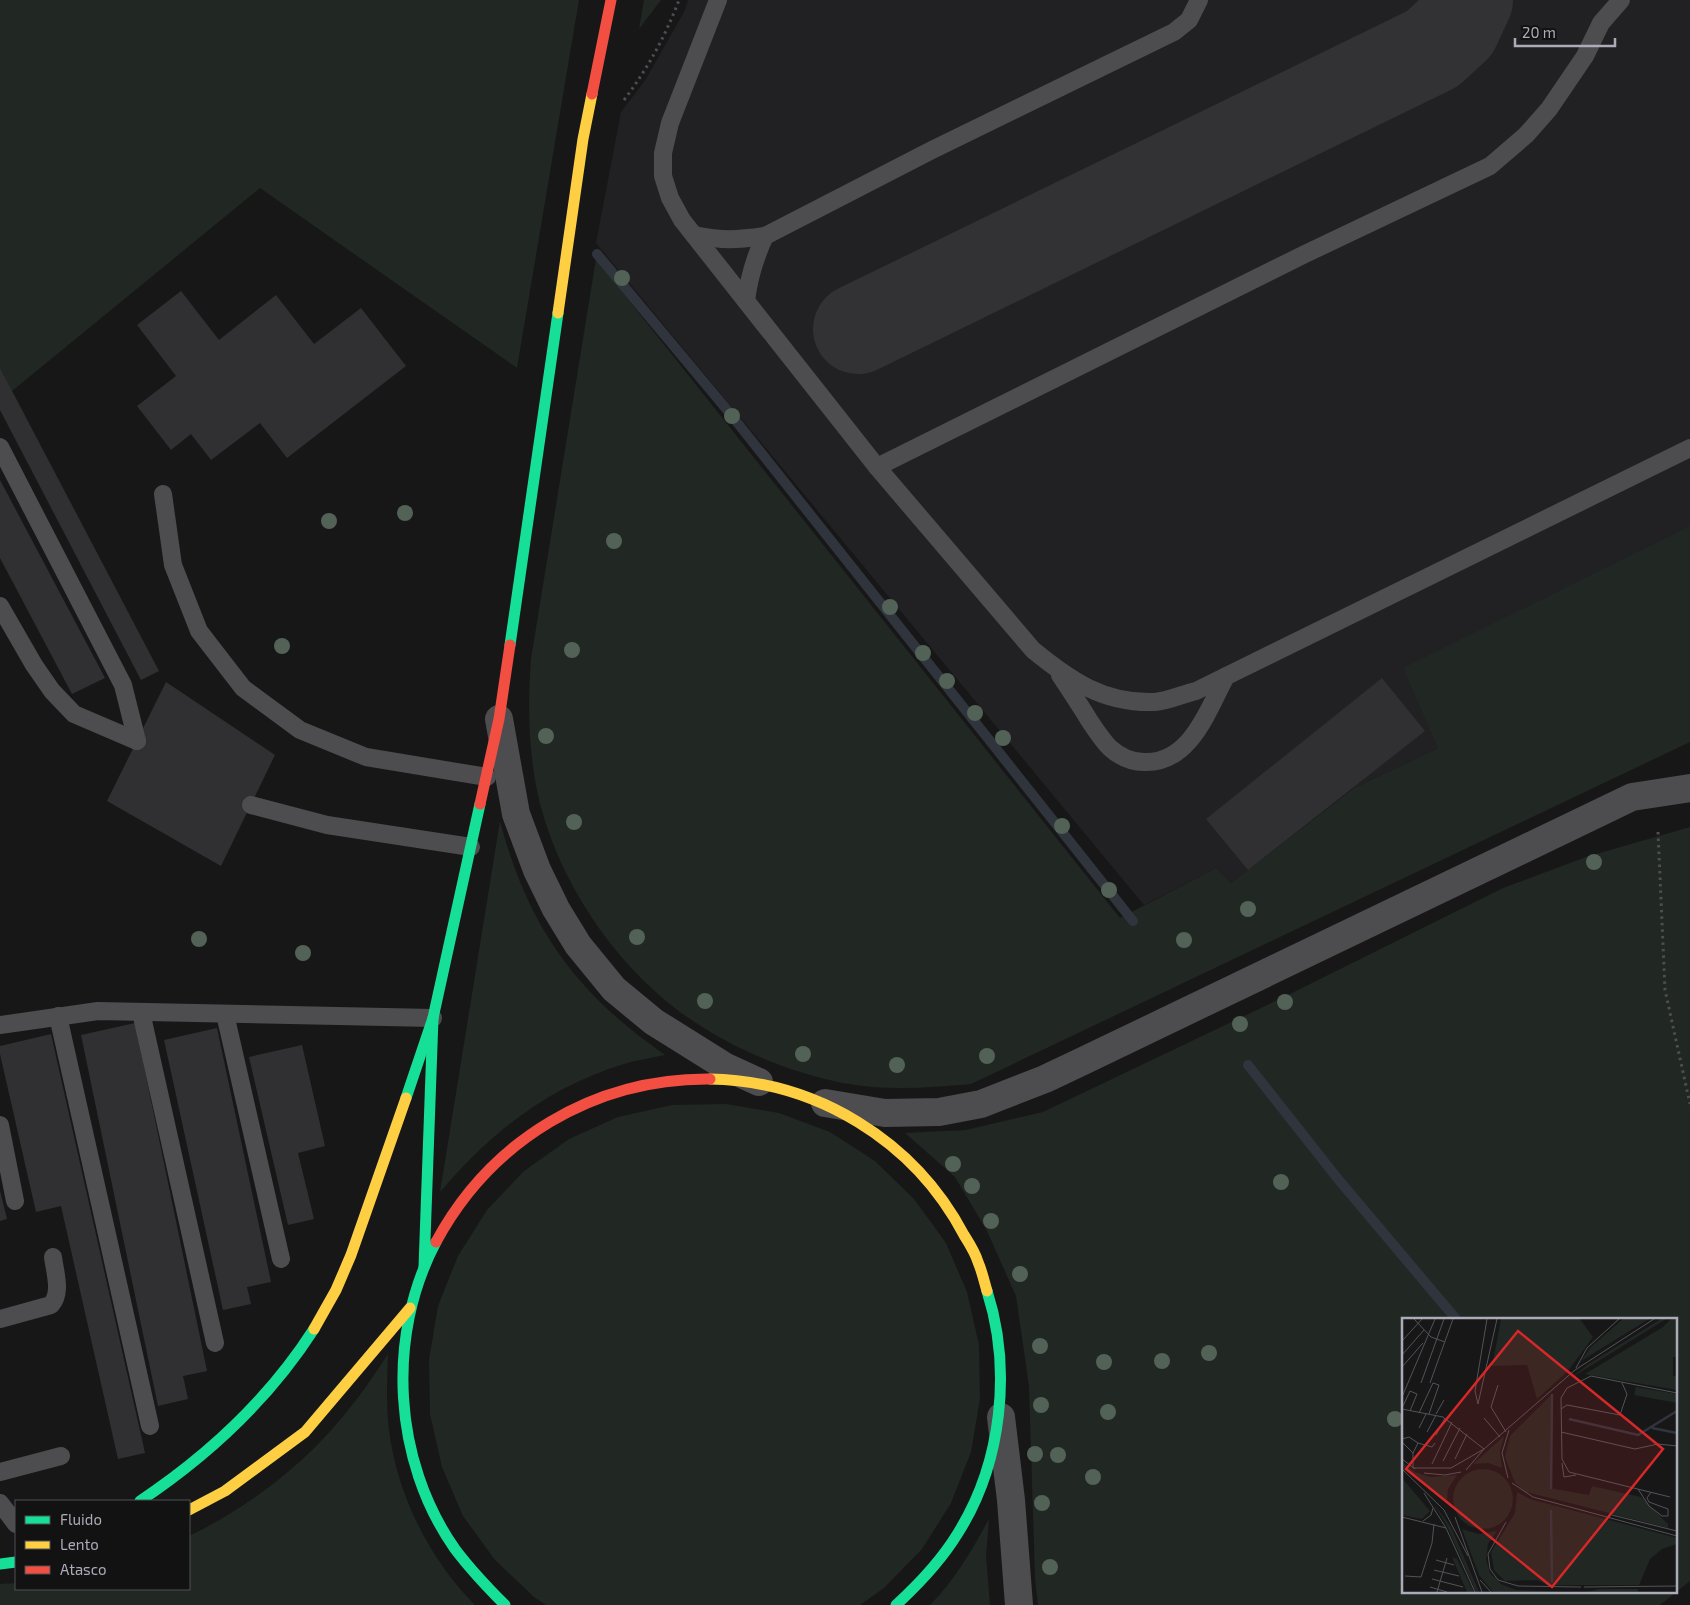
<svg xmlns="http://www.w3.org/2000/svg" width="1690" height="1605" font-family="'Exo 2',sans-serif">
<rect width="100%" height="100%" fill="#171718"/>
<!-- built -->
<polygon fill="#212123" points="688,0 1690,0 1690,620 1438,748 1354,788 1231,883 1216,868 1144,905 596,243 621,112 646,79 684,12"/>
<!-- green -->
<g fill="#212723" fill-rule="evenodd">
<polygon points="0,0 579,0 517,368 260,188 12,391 0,368"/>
<polygon points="644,0 661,0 639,29"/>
<path d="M596 259 1120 918 1216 868 1231 883 1354 788 1438 748 1403 668 1690 526V742L971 1084C928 1088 885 1091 843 1083 788 1072 736 1050 690 1019 613 966 551 872 535 780 528 739 528 700 531 659Z"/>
<path d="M500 821C528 927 575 992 665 1055 651 1058 637 1060 624 1064 548 1087 490 1133 440 1192Z"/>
<path d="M1690 827V1581L1660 1605H1038L1035 1578 1029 1386 1016 1296 987 1231 955 1177 905 1133 966 1130 1043 1112 1288 995 1503 888 1586 857ZM1404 1319H1676V1591H1404Z"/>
<polygon points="726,1104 779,1113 830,1132 875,1161 914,1199 946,1243 967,1292 979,1345 980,1399 971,1452 951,1503 922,1549 884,1588 860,1605 546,1605 534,1597 495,1560 463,1516 442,1467 430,1414 429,1360 438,1306 458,1256 487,1210 524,1171 569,1139 618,1117 672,1105"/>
<path d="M388 1354C387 1380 386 1405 389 1430 397 1495 430 1560 475 1605H0V1584L16 1583V1589H189V1536C245 1509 300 1468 340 1420 358 1399 373 1377 388 1354Z"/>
<path d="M989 1519 986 1556 990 1605H930C955 1580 972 1550 989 1519Z"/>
</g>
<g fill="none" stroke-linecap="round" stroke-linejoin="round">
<!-- stream -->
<g stroke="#30343c" stroke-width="10">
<polyline points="597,254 728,411 1133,921"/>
<polyline points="1248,1065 1338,1179 1456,1319"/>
</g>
<!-- taxiway -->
<polyline stroke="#323234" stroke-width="90" points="858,329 1432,49 1455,28 1468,0"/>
</g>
<!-- building -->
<g fill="#303032">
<polygon points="181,291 219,340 276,295 314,344 361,308 406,366 287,458 260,423 211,460 191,434 171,450 137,406 176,376 137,325"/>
<polygon points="0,368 159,671 141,680 0,410"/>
<polygon points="0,480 105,678 72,694 0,558"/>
<polygon points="1382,678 1425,731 1248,870 1206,819"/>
<polygon points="166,682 275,755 221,866 107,801"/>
<polygon points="135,1023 207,1371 183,1376 188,1399 158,1406 81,1035"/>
<polygon points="217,1028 271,1282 247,1287 251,1304 223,1310 164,1040"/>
<polygon points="51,1034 145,1453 118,1459 61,1206 36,1212 0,1054 0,1046"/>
<polygon points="302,1045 325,1146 298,1153 314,1219 288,1225 249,1057"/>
<polygon points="0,1191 7,1219 0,1221"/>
</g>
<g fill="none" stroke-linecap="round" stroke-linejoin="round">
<!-- path -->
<g stroke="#4d4e51" stroke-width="3" stroke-dasharray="2.5 4" stroke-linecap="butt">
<path d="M624 100C648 68 665 37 679 0"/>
<polyline points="1658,832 1665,990 1690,1104"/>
</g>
<!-- lane -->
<g stroke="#4d4d50" stroke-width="18">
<path d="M718 0 670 123 663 153V176L670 198 682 220 877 467 1033 650C1071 681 1104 704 1155 702 1168 701 1183 694 1196 691L1690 448"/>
<path d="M694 235C723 241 737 240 765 236"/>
<path d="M746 301C749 277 755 257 765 236L932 150 1174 32 1189 20 1199 0"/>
<polyline points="0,447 123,685 137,741"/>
<polyline points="877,467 1305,254 1490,166 1526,135 1549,109 1585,56 1601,23 1621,0"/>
<polyline points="163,494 173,565 199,631 243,688 300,730 366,757 487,777"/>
<polyline points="0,606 34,665 52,691 74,714 137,741"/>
<path d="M1060 675C1070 690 1080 705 1089 720 1095 729 1102 740 1110 748 1119 756 1131 762 1144 762 1190 764 1208 710 1226 676"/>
<polyline points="251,805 327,825 471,847"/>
<polyline points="141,1012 215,1343"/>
<polyline points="225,1014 281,1259"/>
<polyline points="58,1016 150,1426"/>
<polyline points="0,1025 98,1011 433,1018"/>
<polyline points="0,1125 15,1201"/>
<path d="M0 1319 51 1305C62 1293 55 1273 53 1257"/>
<polyline points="0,1472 61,1456"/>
<polyline points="0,1503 16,1524"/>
</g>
<!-- street -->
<g stroke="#4d4d50" stroke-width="28">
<polyline points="499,719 516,814 537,870 556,909 578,945 614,989 654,1022 726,1067 759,1082"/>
<polyline points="825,1103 885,1113 939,1112 981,1104 1045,1079 1083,1061 1632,797 1690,788"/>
<polyline points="1001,1417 1011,1500 1019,1605"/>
</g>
<!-- fast -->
<g stroke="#16e098" stroke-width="11">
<polyline points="510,645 558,313"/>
<polyline points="406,1098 433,1018"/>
<path d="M436 1242C386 1336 393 1461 455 1549 470 1569 487 1587 505 1605"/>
<polyline points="424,1267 433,1018 480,804"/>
<path d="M140 1501C209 1455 269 1399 314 1329"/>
<polyline points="0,1564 16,1562"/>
<path d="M896 1605C920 1583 941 1561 958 1533 1002 1463 1012 1369 987 1291"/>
</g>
<!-- slow -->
<g stroke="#ffcf43" stroke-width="11">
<polyline points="558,313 583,139 592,94"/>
<path d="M710 1079C816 1081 914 1140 964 1235 969 1243 975 1252 978 1262 982 1271 984 1281 987 1291"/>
<polyline points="314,1329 336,1290 351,1255 406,1098"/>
<polyline points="189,1510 225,1491 305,1432 410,1308"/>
</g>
<!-- jam -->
<g stroke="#f24e42" stroke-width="11">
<polyline points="592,94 611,0"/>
<polyline points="480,804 499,719 510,645"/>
<path d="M436 1242C491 1140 594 1078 710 1079"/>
</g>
</g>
<!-- trees -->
<g fill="#536257">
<circle cx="622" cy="278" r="8"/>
<circle cx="732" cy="416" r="8"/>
<circle cx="405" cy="513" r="8"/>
<circle cx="329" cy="521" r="8"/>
<circle cx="614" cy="541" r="8"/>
<circle cx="890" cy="607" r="8"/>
<circle cx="282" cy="646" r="8"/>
<circle cx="572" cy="650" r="8"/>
<circle cx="923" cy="653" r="8"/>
<circle cx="947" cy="681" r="8"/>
<circle cx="975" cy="713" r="8"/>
<circle cx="546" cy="736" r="8"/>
<circle cx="1003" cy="738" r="8"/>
<circle cx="574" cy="822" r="8"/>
<circle cx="1062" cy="826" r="8"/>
<circle cx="1594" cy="862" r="8"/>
<circle cx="1109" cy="890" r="8"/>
<circle cx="1248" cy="909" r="8"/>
<circle cx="637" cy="937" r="8"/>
<circle cx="199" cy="939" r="8"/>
<circle cx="1184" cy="940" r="8"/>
<circle cx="303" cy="953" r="8"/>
<circle cx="705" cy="1001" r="8"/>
<circle cx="1285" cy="1002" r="8"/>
<circle cx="1240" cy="1024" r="8"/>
<circle cx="803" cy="1054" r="8"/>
<circle cx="987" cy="1056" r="8"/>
<circle cx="897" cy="1065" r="8"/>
<circle cx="953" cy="1164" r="8"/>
<circle cx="1281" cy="1182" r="8"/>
<circle cx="972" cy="1186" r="8"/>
<circle cx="991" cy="1221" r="8"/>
<circle cx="1020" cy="1274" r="8"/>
<circle cx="1040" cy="1346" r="8"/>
<circle cx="1209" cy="1353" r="8"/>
<circle cx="1162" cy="1361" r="8"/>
<circle cx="1104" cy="1362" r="8"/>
<circle cx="1041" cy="1405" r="8"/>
<circle cx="1108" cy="1412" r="8"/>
<circle cx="1395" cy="1419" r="8"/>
<circle cx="1035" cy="1454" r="8"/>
<circle cx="1058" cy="1455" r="8"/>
<circle cx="1093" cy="1477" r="8"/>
<circle cx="1042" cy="1503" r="8"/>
<circle cx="1050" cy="1567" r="8"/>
</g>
<!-- overview -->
<g transform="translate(1402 1318)">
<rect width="275" height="275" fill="#171718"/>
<path d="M99 1H178L191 19 166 53 135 81 125 47 90 48ZM221 1H247L179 43 189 29ZM259 1H264L169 60 185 47ZM269 1H275V39H271V58H275V72L183 56 261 9ZM234 69 275 76V85L232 77ZM149 77 148 170 187 177 190 168 239 179 266 206V210L124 174 113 165 103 139 108 118ZM102 118 98 134 100 150 86 145 71 146ZM0 144 13 154 28 159 55 157 46 171 45 186 3 151ZM51 181a30 30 0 1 1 60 0a30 30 0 1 1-60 0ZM0 160 28 193 20 201 0 197ZM115 174 128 181 275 220V226L260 231 248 241 237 267H145L135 262 103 263 92 252 89 234 113 195ZM30 183 49 209 77 274H74L44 206ZM60 211 77 216 95 213 86 226 84 242 88 255 99 266 114 272 164 274H91L77 257ZM50 239 55 241 72 274H65ZM197 271H236V274H185Z" fill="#212723"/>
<path fill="none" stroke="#30343c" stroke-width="2.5" d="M167 101 236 117 275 93M250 110 275 115M149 171 150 76M149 192 150 264"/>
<path fill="none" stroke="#525358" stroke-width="1" d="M12 1 29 19 43 24M0 23 20 1M0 37 22 12M0 49 21 25M174 50 185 30 217 1M19 65 42 1M28 65 51 1M96 67 89 89 104 114M0 79 33 1M76 86 95 1M76 86 73 73 85 1M0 90 8 73 15 76 8 93M0 91 41 99 82 131M159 91 165 87 218 97 225 76 220 65M17 95 31 65 37 67 27 96M34 96 42 82M82 100 98 119M17 110 24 96M25 114 34 97M159 114 233 131 256 126 275 128M34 117 43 100M0 121 7 119 16 125 11 135M0 124 11 135V150M16 125 30 129 33 125M0 141 13 151M53 141 65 116M41 143 58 110M160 145 162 159 174 157M30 146 50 104M11 150H49L82 131M0 151 42 192 66 238M64 152 82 131 173 52 252 1M22 155 43 157 59 154M106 160 100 135 107 112M110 165 131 179 275 218M236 171 247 188 260 198H266V191L247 184 245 180 249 174M22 175 44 210M268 179 167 154 160 141 159 80 165 70 189 58 275 75M210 197 275 213M0 199 44 210 73 274M53 199 80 274M21 203 29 197 31 190M104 204 86 236 88 251 96 262 116 268 179 269M34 242 52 247M32 252 57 258M3 258 19 259 30 225 32 206M30 261 61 269M78 262 89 274M28 269 45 274M182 269 275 268M35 274 45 240"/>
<path fill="#d62828" fill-opacity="0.15" stroke="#d62828" stroke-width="2.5" d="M116 13 261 131 150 269 4 151Z"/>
<rect width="275" height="275" fill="none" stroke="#abacb7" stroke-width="2.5"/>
</g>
<!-- legend -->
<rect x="15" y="1500" width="175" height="90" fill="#121213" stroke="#4f5055"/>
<rect x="25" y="1516" width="25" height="8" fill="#16e098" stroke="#4f5055"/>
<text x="60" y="1525" font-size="15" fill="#abacb7">Fluido</text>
<rect x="25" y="1541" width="25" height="8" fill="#ffcf43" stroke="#4f5055"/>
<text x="60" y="1550" font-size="15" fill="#abacb7">Lento</text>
<rect x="25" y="1566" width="25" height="8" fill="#f24e42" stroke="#4f5055"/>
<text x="60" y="1575" font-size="15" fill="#abacb7">Atasco</text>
<!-- scale -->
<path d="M1515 38v8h100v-8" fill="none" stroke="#abacb7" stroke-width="2.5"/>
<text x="1522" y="38" font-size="15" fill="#abacb7" stroke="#121213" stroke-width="4" paint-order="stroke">20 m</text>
</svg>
